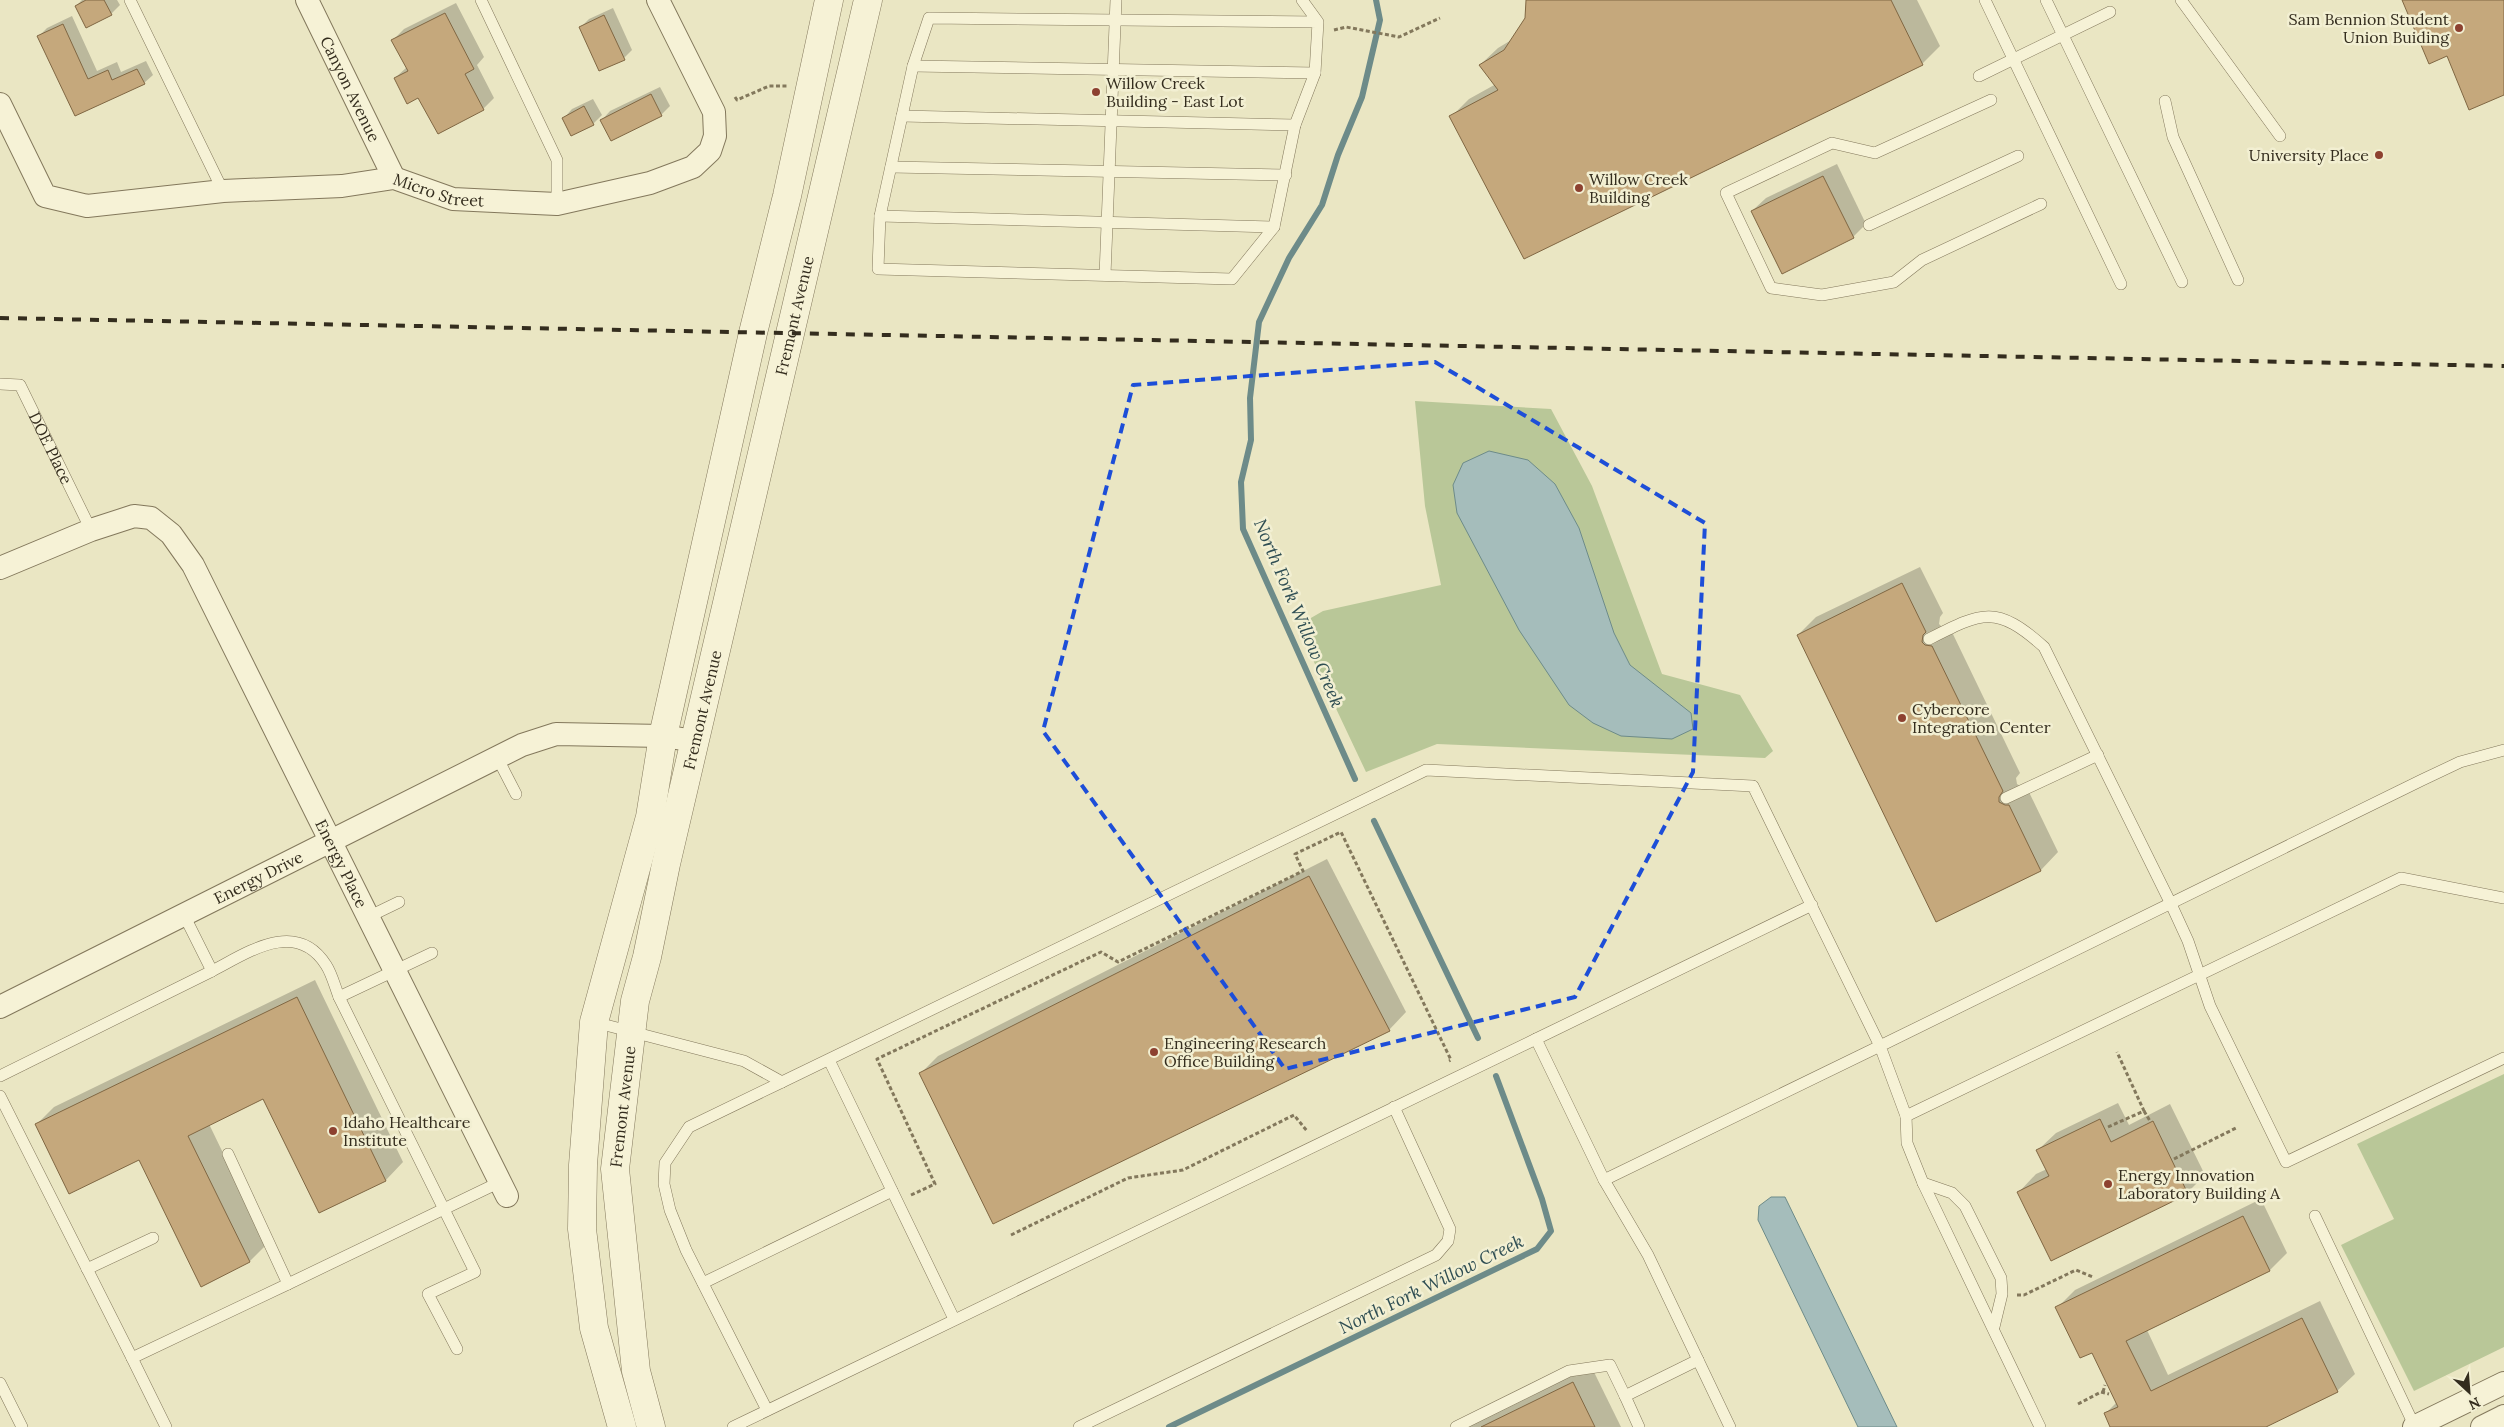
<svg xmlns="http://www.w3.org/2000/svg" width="2504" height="1427" font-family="Lora,serif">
<rect width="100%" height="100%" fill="#eae6c3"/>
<!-- green -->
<g fill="#b9c798">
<polygon points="1415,401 1551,409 1592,486 1662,674 1740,695 1773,751 1765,758 1437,744 1366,772 1297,626 1323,611 1441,585 1425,506"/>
<polygon points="2504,1074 2504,1347 2414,1391 2341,1245 2394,1219 2357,1144"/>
</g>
<!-- water -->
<g fill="#a5bdbb" stroke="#6d8b89">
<polygon points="1489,451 1528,460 1555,484 1579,528 1614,633 1630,665 1691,713 1693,729 1672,739 1621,736 1593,723 1569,705 1519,630 1457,513 1453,485 1463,463"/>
<polygon points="1771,1197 1785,1197 1897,1427 1858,1427 1758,1220 1759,1206"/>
</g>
<!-- shadow -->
<g fill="#0003">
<polygon points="82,0 117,0 120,5 111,14 76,6"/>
<polygon points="1527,0 1917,0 1940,46 1922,64 1451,117 1469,99 1496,84 1480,65 1498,48 1513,39 1526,18"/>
<polygon points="456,3 484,57 477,65 494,98 483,109 419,96 395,78 407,67 393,40 404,29"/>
<polygon points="613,8 632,50 624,58 580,28 589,19"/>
<polygon points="72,16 97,71 117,62 121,72 146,61 153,75 144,83 76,114 38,37 47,28"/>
<polygon points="660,87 670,106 661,115 602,120 610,111"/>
<polygon points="593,99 602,115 593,124 564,118 572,109"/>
<polygon points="1837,164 1866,224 1853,237 1752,211 1766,198"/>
<polygon points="1920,567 1943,613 1940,617 1939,624 1943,628 1950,628 2020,773 2016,778 2017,784 2023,788 2027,788 2058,852 2041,870 1937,920 1798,635 1816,617"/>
<polygon points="1327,859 1406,1012 1389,1030 921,1073 938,1056"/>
<polygon points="315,980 403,1162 386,1180 320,1212 264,1097 209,1124 267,1244 250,1261 139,1158 36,1125 54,1107"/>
<polygon points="2118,1103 2129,1125 2170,1104 2205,1175 2187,1193 2019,1192 2036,1174 2047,1169 2038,1150 2056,1133"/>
<polygon points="2261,1199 2287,1253 2270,1270 2147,1330 2168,1375 2320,1301 2355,1374 2337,1391 2264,1427 2112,1427 2105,1414 2117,1402 2092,1351 2057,1308 2075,1290"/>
<polygon points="1591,1366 1621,1427 1464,1427"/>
</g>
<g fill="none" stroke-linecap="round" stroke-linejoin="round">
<!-- stream -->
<g stroke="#6d8b89" stroke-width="6">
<polyline points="1355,779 1243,529 1241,482 1251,440 1250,398 1259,322 1289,258 1322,205 1338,155 1362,97 1380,20 1376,0"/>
<polyline points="1374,821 1478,1038"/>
<polyline points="1169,1427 1537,1249 1551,1231 1542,1199 1496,1076"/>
</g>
</g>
<!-- building -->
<g fill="#c5a87c" stroke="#806743">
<polygon points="86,0 104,0 112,15 86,28 75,6"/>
<polygon points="1526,0 1891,0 1923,65 1524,259 1449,116 1498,90 1479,65 1504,50 1525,18"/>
<polygon points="2402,0 2504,0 2504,95 2469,110 2447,56 2429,64"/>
<polygon points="445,13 474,69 465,74 484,110 438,134 418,98 407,104 394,78 408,71 391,40"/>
<polygon points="604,15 625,60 599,71 579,27"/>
<polygon points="63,24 88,79 108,70 112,80 137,69 145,84 75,116 37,36"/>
<polygon points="651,94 662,116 611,141 600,120"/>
<polygon points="584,106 594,125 571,136 562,118"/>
<polygon points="1823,176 1854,238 1782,274 1751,211"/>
<polygon points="1902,583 1926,632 1923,635 1922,642 1925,645 1932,646 2003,791 1999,797 1999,802 2005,805 2009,805 2041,871 1936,922 1797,635"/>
<polygon points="1309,876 1390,1031 993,1224 919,1073"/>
<polygon points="297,997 386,1181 319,1213 263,1099 188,1136 250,1262 201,1287 139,1160 69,1194 35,1124"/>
<polygon points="2100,1119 2111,1142 2153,1121 2188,1194 2051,1261 2017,1192 2049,1176 2036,1150"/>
<polygon points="2243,1216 2270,1271 2126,1341 2151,1391 2302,1318 2338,1392 2266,1427 2110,1427 2104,1413 2118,1407 2092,1353 2080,1358 2055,1307"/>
<polygon points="1573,1382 1595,1427 1481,1427"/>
</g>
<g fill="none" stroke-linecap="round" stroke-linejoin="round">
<defs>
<g id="service">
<polyline points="130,0 223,191"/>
<polyline points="481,0 557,160 557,204"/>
<polyline points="1302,0 1318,22 1315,73 1295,125 1274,227 1232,279 878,269 880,216 913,66 929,18 1318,22"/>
<polyline points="1985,0 2121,284"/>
<polyline points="2046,0 2182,282"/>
<polyline points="2181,0 2280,136"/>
<polyline points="913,66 1315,73"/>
<polyline points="1979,76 2110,12"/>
<polyline points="1991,100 1875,153 1832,143 1726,193 1771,288 1822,295 1894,282 1922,260 2041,204"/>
<polyline points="2165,101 2173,137 2238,280"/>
<polyline points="902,116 1295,125"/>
<polyline points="891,167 1286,175"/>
<polyline points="880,216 1274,227"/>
<polyline points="1869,225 2018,156"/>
<polyline points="1105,275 1116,0"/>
<path id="s1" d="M0 384 20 385 91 530"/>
<path d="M1929 639C1982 612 1996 604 2044 647L2171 904 2188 941 2210 1006 2286 1162 2504 1058"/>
<polyline points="497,757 516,794"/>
<polyline points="2006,798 2098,755"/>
<path d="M184 915 212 971C247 953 296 918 326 965 332 974 335 987 339 997L432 953"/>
<polyline points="368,917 399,902"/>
<polyline points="339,997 475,1272 428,1294 457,1349"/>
<polyline points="594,1022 744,1061 782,1082 1426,770 1753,786 1880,1046 1604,1180 1536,1039 733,1427"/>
<polyline points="1536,1039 1812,905"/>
<polyline points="829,1060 954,1319"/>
<polyline points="0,1076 212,971"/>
<polyline points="0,1096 132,1358 288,1284 228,1154"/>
<polyline points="1906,1116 1880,1046 2422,780 2460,762 2504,750"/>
<polyline points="1604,1180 1648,1255 1730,1427"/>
<polyline points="1923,1183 1952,1193 1965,1206 2001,1278 2002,1294 1994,1327"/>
<polyline points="2315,1216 2415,1427"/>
<polyline points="87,1269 153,1238"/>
<polyline points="703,1283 892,1191"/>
<polyline points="288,1284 500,1182"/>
<polyline points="132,1358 166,1427"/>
<polyline points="0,1383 22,1427"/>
<polyline points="767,1410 686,1250 670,1210 664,1184 665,1163 689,1127 782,1082"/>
<polyline points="1079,1427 1436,1255 1448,1241 1450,1229 1394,1107"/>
<polyline points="1456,1427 1569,1371 1610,1365 1625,1396"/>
<polyline points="1639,1427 1625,1396 1698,1360"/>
<polyline points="2040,1427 1923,1183 1907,1143 1906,1116 2401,878 2504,898"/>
</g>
<g id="minor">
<path id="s2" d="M307 0 394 178"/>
<path id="s3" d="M0 104 45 196 87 206 223 191 342 186 394 178 453 199 557 204 650 183 693 167 710 151 715 136 714 112 658 0"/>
<path id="s4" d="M0 568 91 530 134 516 151 518 171 534 193 565 507 1196"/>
<path id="s5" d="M0 1007 522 745 556 734 663 736 695 741"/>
<polyline points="2414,1427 2504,1383"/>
<polyline points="2482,1427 2504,1416"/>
</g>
<g id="tertiary">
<polyline points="622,1427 594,1328 582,1229 583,1165 594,1022 650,817 663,736 753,333 787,196 829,0"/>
<path id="s6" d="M651 1427 636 1371 615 1169 635 1001 647 957 666 864 868 0"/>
</g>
</defs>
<!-- service casing -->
<use href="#service" stroke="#83785c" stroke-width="12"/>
<!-- minor casing -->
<use href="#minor" stroke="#83785c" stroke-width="24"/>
<!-- tertiary casing -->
<use href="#tertiary" stroke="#83785c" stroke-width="29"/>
<!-- path -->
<g stroke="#83785c" stroke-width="3" stroke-dasharray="4 2.5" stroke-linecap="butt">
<polyline points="1334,30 1346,27 1399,37 1440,18"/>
<polyline points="735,97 737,100 769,86 787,86"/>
<polyline points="2144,1111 2150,1121"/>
<polyline points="2108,1127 2144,1111 2117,1052"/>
<polyline points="2174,1159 2236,1128"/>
<polyline points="911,1195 935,1184 877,1059 1101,952 1118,962 1303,871 1295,854 1341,832 1451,1060 1449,1061"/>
<polyline points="1011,1235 1128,1178 1183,1170 1294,1115 1307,1131"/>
<polyline points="2017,1295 2024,1295 2076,1270 2093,1277"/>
<polyline points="2103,1392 2105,1385"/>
<polyline points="2078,1404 2101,1392 2109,1394"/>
</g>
<!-- service -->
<use href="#service" stroke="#f6f2d6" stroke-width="11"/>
<!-- minor -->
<use href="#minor" stroke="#f6f2d6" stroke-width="22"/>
<!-- tertiary -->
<use href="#tertiary" stroke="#f6f2d6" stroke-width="28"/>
<!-- rail -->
<polyline stroke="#342d1e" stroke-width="4" stroke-dasharray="9 9" stroke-linecap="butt" points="0,318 2504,366"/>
</g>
<!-- marked area -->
<path fill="none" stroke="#1d4ed8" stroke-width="4" stroke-dasharray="10 6" stroke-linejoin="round" d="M1435 362 1705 523 1693 772 1575 997 1285 1069 1043 731 1133 385Z"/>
<!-- markers -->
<g fill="#8d4130" stroke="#f2efd2" stroke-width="2">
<circle cx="2459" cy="28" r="5"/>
<circle cx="1096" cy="92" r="5"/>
<circle cx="2379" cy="155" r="5"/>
<circle cx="1579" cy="188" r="5"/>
<circle cx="1902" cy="718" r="5"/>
<circle cx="1154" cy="1052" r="5"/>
<circle cx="333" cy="1131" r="5"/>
<circle cx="2108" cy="1184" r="5"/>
</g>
<g text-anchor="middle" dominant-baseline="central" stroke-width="5" stroke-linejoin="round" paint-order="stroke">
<!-- poi labels -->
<g font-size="16" fill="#342d1e" stroke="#f2efd2" text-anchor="start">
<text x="2449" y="19" text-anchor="end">Sam Bennion Student<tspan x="2449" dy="18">Union Buiding</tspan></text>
<text x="1106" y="83">Willow Creek<tspan x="1106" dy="18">Building - East Lot</tspan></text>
<text x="2369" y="155" text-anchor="end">University Place</text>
<text x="1589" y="179">Willow Creek<tspan x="1589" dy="18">Building</tspan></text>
<text x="1912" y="709">Cybercore<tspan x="1912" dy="18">Integration Center</tspan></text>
<text x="1164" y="1043">Engineering Research<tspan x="1164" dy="18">Office Building</tspan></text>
<text x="343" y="1122">Idaho Healthcare<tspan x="343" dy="18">Institute</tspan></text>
<text x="2118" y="1175">Energy Innovation<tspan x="2118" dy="18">Laboratory Building A</tspan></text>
</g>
<!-- street labels -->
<g font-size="16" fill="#342d1e" stroke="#f2efd2">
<text stroke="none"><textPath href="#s2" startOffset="99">Canyon Avenue</textPath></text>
<text stroke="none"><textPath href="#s3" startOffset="501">Micro Street</textPath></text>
<text stroke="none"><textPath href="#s6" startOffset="1134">Fremont Avenue</textPath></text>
<text stroke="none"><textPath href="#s1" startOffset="90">DOE Place</textPath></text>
<text stroke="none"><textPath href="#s6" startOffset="729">Fremont Avenue</textPath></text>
<text stroke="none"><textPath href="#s4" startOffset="558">Energy Place</textPath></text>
<text stroke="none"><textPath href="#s5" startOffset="289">Energy Drive</textPath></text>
<text stroke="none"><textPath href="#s6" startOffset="324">Fremont Avenue</textPath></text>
</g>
<!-- water labels -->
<g font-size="18" font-style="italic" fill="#2f4e53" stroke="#f2efd2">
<text transform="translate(1299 613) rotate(67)">North Fork Willow Creek</text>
<text transform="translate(1431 1284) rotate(-26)">North Fork Willow Creek</text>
</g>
</g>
<!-- north arrow -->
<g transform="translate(2469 1392) rotate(154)" stroke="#f2efd2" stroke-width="4" paint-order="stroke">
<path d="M0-4L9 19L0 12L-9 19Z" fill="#342d1e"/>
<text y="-8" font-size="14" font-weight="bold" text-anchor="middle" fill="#342d1e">N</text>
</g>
</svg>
